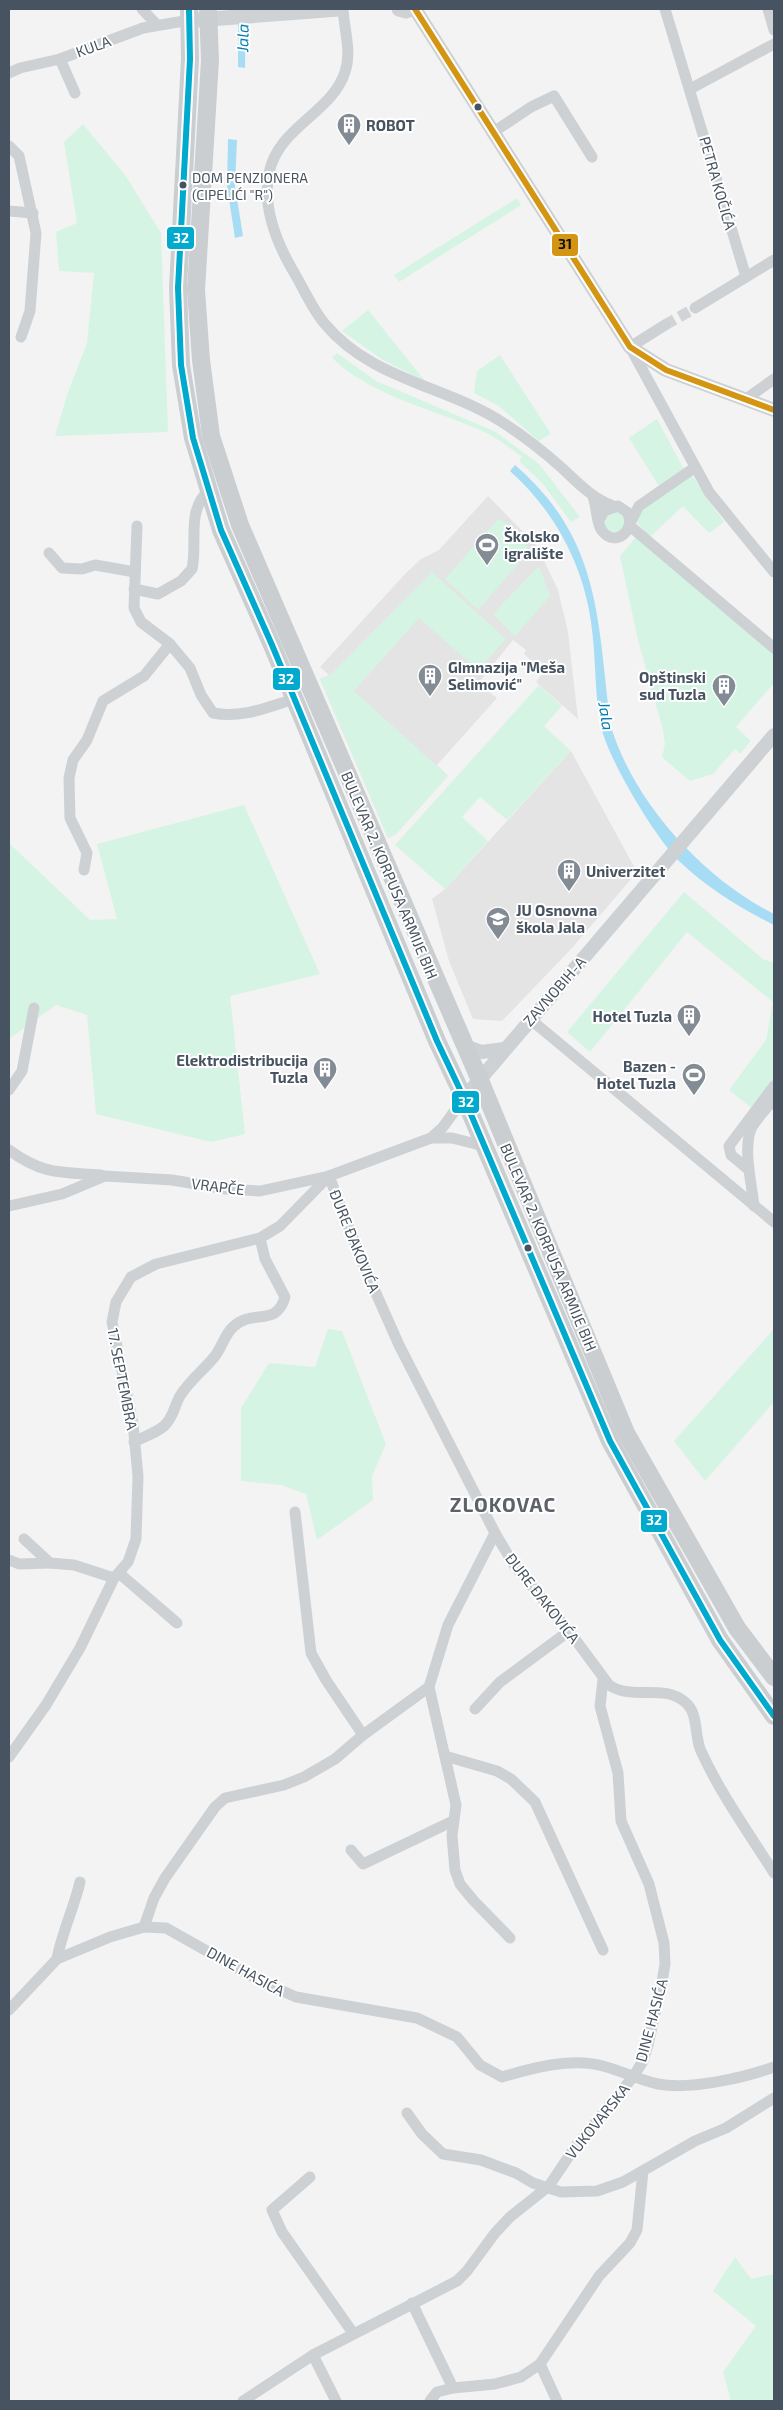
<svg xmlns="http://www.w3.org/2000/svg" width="783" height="2410" font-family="'Exo 2',sans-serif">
<rect width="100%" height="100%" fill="#f3f3f3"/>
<!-- education -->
<g fill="#e4e4e5">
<polygon points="488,496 537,546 558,590 568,632 578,719 536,682 544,671 524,654 526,650 513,640 475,687 482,692 485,689 497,698 437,765 448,776 396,834 388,838 320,679 329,675 320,667 405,574 421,559 439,550"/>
<polygon points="571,751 637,872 573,947 502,1021 473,1019 449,961 432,899 445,889"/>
</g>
<!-- green -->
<g fill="#d6f4e4">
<polygon points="83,124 125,175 161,233 168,432 55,436 67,395 87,343 94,273 59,271 56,232 77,223 64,142"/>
<polygon points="517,198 521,205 399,282 394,275"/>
<polygon points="368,310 425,381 383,360 342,331"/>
<path d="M337 353 376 381 496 432 539 464 580 517 571 522 543 484 519 461 522 457C509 447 496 437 480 430 431 408 373 397 332 358Z"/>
<polygon points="500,355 551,434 539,441 499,406 474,393 477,371"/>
<polygon points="657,419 687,475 662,491 629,438"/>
<polygon points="692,476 724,522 709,533 683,506 650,537 636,522 644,509"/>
<polygon points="617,510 626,518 622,531 611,533 604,525 604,518"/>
<path d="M498 519C515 526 525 534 528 552L478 610 445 579Z"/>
<polygon points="636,537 774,654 774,683 736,727 751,741 740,754 735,749 713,774 690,781 662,757 665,744 663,730 638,640 620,556"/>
<polygon points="539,566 550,596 515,636 493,614"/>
<polygon points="432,572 506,639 478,670 419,618 354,691 448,776 396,834 388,838 320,679 329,676"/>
<polygon points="539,685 562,706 544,726 571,751 507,820 480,797 462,817 488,841 445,889 395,845"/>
<polygon points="244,805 320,974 230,996 245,1134 211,1142 96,1114 87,1015 56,1005 9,1039 9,843 90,920 117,919 97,844"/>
<polygon points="684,892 763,959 774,963 774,1084 754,1110 729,1090 766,1040 773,1002 687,932 590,1052 567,1032"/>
<polygon points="328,1329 342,1331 386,1444 372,1476 373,1500 317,1540 306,1494 281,1485 241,1481 241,1408 269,1363 315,1367"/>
<polygon points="774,1329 774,1402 705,1481 674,1441"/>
<polygon points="735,2257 751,2279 774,2274 774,2401 731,2401 723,2372 756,2326 713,2291"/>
</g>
<!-- water -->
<g fill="#a7ddf4">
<polygon points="238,9 246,9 245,68 238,67"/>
<polygon points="228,139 237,140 235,186 243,236 235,238 227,186"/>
<path d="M515 465C603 541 597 623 611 727 635 804 703 878 774 914V925C742 909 707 888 680 862 656 839 610 762 602 730 595 701 596 669 593 639 588 574 559 515 510 471Z"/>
</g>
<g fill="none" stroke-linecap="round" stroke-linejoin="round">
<!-- minor-tunnel -->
<polyline stroke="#d1d3d6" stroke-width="11" stroke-dasharray="11 5.5" stroke-linecap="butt" points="665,325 695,308"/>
<!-- minor -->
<g stroke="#ced1d4" stroke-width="11">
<polyline points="142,9 157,25"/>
<path d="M343 9C344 29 352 52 345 72 332 113 278 127 269 173 262 207 276 241 292 269 303 287 312 309 325 324 371 380 448 386 505 424 525 437 544 452 562 468 578 483 592 498 613 506"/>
<polyline points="665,9 746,277"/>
<polyline points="768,9 774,30"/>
<polyline points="60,59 75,93"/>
<polyline points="9,73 20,68 60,59 143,28 190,20"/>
<polyline points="690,89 774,44"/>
<polyline points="492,133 531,107 554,96 592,157"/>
<polyline points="9,146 19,156 36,233 30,311 21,337"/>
<polyline points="9,211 33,213"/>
<polyline points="695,308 774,260"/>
<polyline points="665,325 630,347 709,492 774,572"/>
<polyline points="746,399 774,379"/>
<path d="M593 497C597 507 596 524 603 532 617 548 637 528 627 512L618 506 604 511 599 520"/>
<polyline points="631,521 639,506 694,468"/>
<polyline points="137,526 134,608 141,622 170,644"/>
<polyline points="630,526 774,648"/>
<polyline points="49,553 62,568 82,569 95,565 135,572"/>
<path d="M134 589 158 594 181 581 192 569C198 541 186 513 208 491"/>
<path d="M84 870 87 853 70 818 69 778 73 760 87 740 103 701 144 676 170 644 190 668 201 695 213 713C241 719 268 707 294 699"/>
<polyline points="530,1019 774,1222"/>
<polyline points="9,1090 22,1071 34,1008"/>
<polyline points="431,1138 452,1138 484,1146"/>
<path d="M9 1150C43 1175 61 1172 101 1175"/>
<polyline points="748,1169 731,1155 729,1146 774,1086"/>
<path d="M9 1206 62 1194 105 1176 172 1180 226 1189 260 1191 329 1176 363 1264 399 1345 495 1533 514 1565 569 1631 609 1685C633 1701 662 1683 685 1702 699 1713 694 1736 701 1751 721 1795 749 1833 774 1873"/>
<path d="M754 1206C752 1184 742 1147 752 1127 758 1117 767 1108 774 1099"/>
<path d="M134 1442C143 1437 156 1433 164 1426 174 1417 174 1406 180 1396 190 1380 204 1370 215 1356 222 1347 225 1334 233 1327 253 1308 276 1328 285 1297L265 1259 260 1238"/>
<polyline points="295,1512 311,1653 326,1680 363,1735"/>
<polyline points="24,1539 50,1563 74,1565 114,1578"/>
<polyline points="9,1560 19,1564 50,1563"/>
<polyline points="120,1574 177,1623"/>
<polyline points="429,1687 456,1805 452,1836 455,1870 460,1884 473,1900 510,1938"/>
<polyline points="475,1709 500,1682 569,1631"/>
<polyline points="445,1756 497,1771 511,1779 535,1802 603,1950"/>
<polyline points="9,1757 46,1705 80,1648 114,1578 128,1562 136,1539 138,1476 133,1424 112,1322 116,1302 131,1277 156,1264 260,1238 280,1226 329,1176 431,1138 443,1127 464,1098"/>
<polyline points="351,1850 363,1864 453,1821"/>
<polyline points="144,1927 154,1898 165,1878 215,1807 225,1798 284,1785 304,1777 335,1759 363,1735 429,1687 448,1625 495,1533"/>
<path d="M57 1959C62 1932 74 1908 80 1882"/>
<path d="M9 2010 57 1959 110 1937 144 1927 166 1928 262 1982 296 1997 417 2018 457 2037 480 2065 502 2077C532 2068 572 2057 603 2066 622 2071 639 2080 658 2084 690 2090 743 2078 774 2067"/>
<polyline points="407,2113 422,2134 443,2154 481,2160 516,2173 533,2183 561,2192 597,2191 623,2182 695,2141 726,2128 774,2098"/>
<polyline points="310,2177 272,2210 282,2232 353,2333"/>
<polyline points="412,2303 453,2388 437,2392 430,2401"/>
<polyline points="313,2355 336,2401"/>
<polyline points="453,2388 495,2384 521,2377 540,2364"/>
<polyline points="243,2401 313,2355 457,2281 467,2271 495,2233 510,2217 549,2186 575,2147 633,2077 643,2061 648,2045 662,1982 665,1964 664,1943 649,1884 621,1821 618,1773 600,1706 603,1680"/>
<polyline points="557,2401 540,2364 599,2276 630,2243 637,2230 643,2171"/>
</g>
<!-- tertiary -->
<g stroke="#ced1d4" stroke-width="14">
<polyline points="415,9 630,347 666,370 774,410"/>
<polyline points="465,1046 482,1052 504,1049"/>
<polyline points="464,1098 774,735"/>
</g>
<!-- secondary -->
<g stroke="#cfd2d5" stroke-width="15">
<polyline points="399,9 406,11 411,9"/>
<polyline points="197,20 339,9"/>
</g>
<!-- primary -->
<g stroke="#caced1" stroke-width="18">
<polyline points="189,9 190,59 178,288 181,365 193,438 221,530 272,645 437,1041 464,1098 610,1441 720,1640 774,1716"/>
<polyline points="208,9 210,60 196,290 201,360 211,436 240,525 479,1078 626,1433 737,1628 774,1677"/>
</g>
<defs>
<polyline id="bus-1" points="189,9 190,59 178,288 181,365 193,438 221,530 272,645 437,1041 464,1098 610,1441 720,1640 774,1716"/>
<polyline id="bus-2" points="415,9 630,347 666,370 774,410"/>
</defs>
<!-- bus-1 casing -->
<use href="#bus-1" stroke="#fff" stroke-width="10"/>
<!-- bus-2 casing -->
<use href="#bus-2" stroke="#fff" stroke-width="10"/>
<!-- bus-1 -->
<use href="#bus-1" stroke="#00a9ce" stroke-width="6"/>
<!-- bus-2 -->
<use href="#bus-2" stroke="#d49513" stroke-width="6"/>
</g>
<!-- icons -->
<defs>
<symbol id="building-pin" viewBox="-11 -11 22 30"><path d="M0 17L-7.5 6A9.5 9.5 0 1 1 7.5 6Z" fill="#838b94" stroke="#fff"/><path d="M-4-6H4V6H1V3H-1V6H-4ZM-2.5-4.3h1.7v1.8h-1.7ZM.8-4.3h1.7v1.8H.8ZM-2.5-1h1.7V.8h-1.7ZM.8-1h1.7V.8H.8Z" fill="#fff"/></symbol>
<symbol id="stadium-pin" viewBox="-11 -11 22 30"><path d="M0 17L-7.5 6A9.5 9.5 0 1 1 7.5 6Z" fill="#838b94" stroke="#fff"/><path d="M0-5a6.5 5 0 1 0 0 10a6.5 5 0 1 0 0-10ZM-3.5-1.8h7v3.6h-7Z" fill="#fff"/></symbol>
<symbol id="school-pin" viewBox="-11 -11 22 30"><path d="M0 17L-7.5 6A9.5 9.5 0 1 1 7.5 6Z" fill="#838b94" stroke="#fff"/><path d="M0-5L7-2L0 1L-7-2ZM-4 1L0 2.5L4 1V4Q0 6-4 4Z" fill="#fff"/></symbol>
</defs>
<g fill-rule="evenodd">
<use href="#building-pin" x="335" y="111" width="28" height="38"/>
<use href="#stadium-pin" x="473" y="531" width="28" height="38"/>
<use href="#building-pin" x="416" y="662" width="28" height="38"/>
<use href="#building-pin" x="710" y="672" width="28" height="38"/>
<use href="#building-pin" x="555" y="857" width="28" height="38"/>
<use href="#school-pin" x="484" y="905" width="28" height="38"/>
<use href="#building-pin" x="675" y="1002" width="28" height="38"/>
<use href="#building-pin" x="311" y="1055" width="28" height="38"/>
<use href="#stadium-pin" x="680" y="1061" width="28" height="38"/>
</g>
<!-- markers -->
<g fill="#475361" stroke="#fff" stroke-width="2">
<circle cx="478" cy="107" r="4.5"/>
<circle cx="183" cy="185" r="4.5"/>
<circle cx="528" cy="1248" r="4.5"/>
</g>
<g text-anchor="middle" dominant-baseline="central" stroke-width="4" stroke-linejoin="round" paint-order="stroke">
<!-- bus labels -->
<g font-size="14" fill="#475361" stroke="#fff" text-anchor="start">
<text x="192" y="177">DOM PENZIONERA<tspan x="192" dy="17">(CIPELIĆI "R")</tspan></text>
</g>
<!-- street labels -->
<g font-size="15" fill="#475361" stroke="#fff">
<text transform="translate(93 46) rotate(-20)">KULA</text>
<text transform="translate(718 183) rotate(74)">PETRA KOČIĆA</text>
<text transform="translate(390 875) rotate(67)">BULEVAR 2. KORPUSA ARMIJE BIH</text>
<text transform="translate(554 991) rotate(-49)">ZAVNOBIH-A</text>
<text transform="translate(218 1186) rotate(7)">VRAPČE</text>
<text transform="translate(355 1241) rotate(68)">ĐURE ĐAKOVIĆA</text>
<text transform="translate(549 1247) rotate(67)">BULEVAR 2. KORPUSA ARMIJE BIH</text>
<text transform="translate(123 1379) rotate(79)">17. SEPTEMBRA</text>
<text transform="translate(543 1598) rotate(52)">ĐURE ĐAKOVIĆA</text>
<text transform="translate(246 1971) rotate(29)">DINE HASIĆA</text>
<text transform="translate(651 2020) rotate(-75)">DINE HASIĆA</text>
<text transform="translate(597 2121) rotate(-51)">VUKOVARSKA</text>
</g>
<!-- poi labels -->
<g font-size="15" font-weight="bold" fill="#475361" stroke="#fff" text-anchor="start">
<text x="366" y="125">ROBOT</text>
<text x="504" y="536">Školsko<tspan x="504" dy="17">igralište</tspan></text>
<text x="448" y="667">GImnazija "Meša<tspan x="448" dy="17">Selimović"</tspan></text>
<text x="706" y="677" text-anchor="end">Opštinski<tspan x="706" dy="17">sud Tuzla</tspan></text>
<text x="586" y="871">Univerzitet</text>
<text x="516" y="910">JU Osnovna<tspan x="516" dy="17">škola Jala</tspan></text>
<text x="672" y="1016" text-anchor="end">Hotel Tuzla</text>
<text x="308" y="1060" text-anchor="end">Elektrodistribucija<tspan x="308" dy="17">Tuzla</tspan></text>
<text x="676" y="1066" text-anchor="end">Bazen -<tspan x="676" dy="17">Hotel Tuzla</tspan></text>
</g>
<!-- water labels -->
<g font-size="16" font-style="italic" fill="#017eb3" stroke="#fff">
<text transform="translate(242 38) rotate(-89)">Jala</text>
<text transform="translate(607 716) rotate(81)">Jala</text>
</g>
<!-- district labels -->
<g font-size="20" font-weight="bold" letter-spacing="1" fill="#5d6168" stroke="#fff">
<text x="503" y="1504">ZLOKOVAC</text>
</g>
</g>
<g stroke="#fff" stroke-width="2">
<rect x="166" y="226" width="29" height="24" rx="5" fill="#00a9ce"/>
<rect x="551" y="233" width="28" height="24" rx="5" fill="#d49513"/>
<rect x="272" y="667" width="29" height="24" rx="5" fill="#00a9ce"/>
<rect x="451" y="1090" width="29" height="24" rx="5" fill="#00a9ce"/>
<rect x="640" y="1509" width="28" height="24" rx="5" fill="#00a9ce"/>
</g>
<g font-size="14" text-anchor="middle" font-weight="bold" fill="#fff">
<text x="181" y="243">32</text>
<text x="286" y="684">32</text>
<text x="466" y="1107">32</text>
<text x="654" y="1525">32</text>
</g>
<g font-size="14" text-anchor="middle" font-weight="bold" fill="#111">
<text x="565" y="249">31</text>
</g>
<!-- border -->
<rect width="783" height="2410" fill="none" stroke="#475361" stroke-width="20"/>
</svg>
